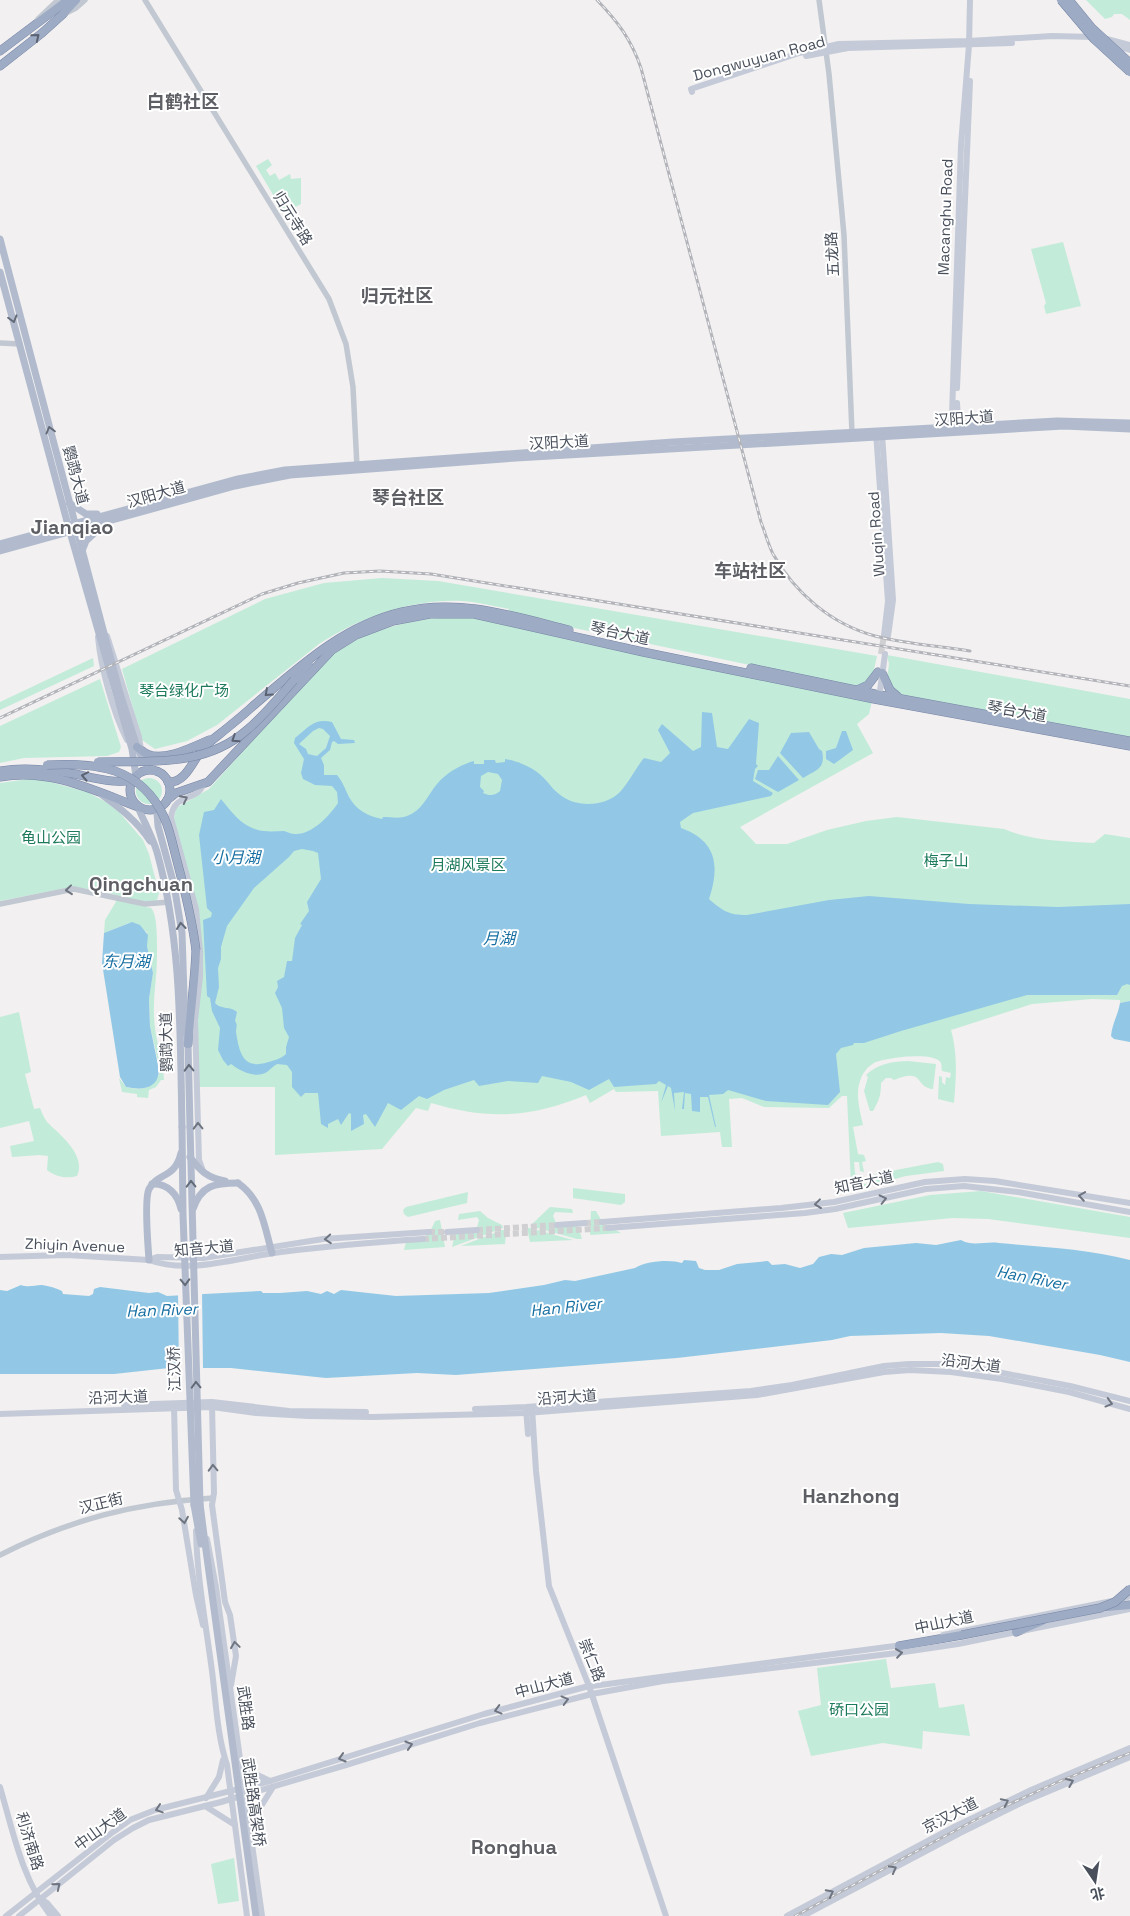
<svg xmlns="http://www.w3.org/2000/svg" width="1130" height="1916" font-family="'Space Grotesk','Noto Sans SC',sans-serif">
<rect width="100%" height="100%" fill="#f2f0f0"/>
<!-- green -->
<g fill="#c2ecd9">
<polygon points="1086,0 1130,0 1130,20 1122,14 1114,14 1112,17 1105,19"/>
<polygon points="268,159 272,165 266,170 270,176 275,173 279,180 290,174 291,179 301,178 301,204 284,213 256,166"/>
<polygon points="1063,242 1081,306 1046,314 1044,306 1046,303 1031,249"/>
<path d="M382 578 438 581 877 656 873 674 862 686 854 687 508 614 509 609C493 606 478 602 462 601 411 599 361 617 319 644L217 725 187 741 155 749 142 740 122 669 265 599 324 583Z"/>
<path d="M446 617 478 618 582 643 872 701 869 714 857 724 873 753 740 827 756 844H787L827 830 866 821 897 817 1004 829C1032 841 1064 841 1094 843L1105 834 1130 838V1001L1120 1003V1000L1092 999 1032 1004 951 1030C958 1056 956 1077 954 1103L938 1099 939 1076 942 1077V1082L945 1085 946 1077 950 1078 951 1073 942 1071C941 1068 942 1066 941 1063 935 1051 884 1058 874 1063 867 1067 862 1074 860 1081 854 1098 863 1121 866 1138L863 1125 853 1127 858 1154 864 1155 866 1161 862 1162 864 1172 860 1171 859 1162H854L855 1173 858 1177H868L869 1179 851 1185 847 1096H842L829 1108 764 1107 742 1098 729 1099 732 1147H722L720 1132 661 1136 658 1091 616 1092 614 1089 590 1103 586 1095C530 1118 489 1120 431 1103L428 1111 416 1108 382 1149 275 1155V1087H199L197 1013 201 945 174 819 176 808 209 789 326 659C360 632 403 621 446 617Z"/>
<polygon points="887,655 1130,699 1130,738 900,695 896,693 887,679 889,664"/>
<polygon points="93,658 94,666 0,710 0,702"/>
<polygon points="100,679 121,747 119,752 107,756 24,758 0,763 0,726"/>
<circle cx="149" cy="791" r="13"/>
<polygon points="36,778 87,792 106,802 119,812 143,840 149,854 159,893 157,900 151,902 143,902 97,890 71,887 0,901 0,783"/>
<path d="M117 900 151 908C158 914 157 946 157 957 157 976 153 996 154 1015 154 1037 163 1058 164 1080H161L156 1087 149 1090 148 1098 137 1097V1094L122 1092 119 1078 126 1087C141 1090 151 1090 159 1075L158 1061 150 1026 149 999 153 973 147 946V932L129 923 104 933 105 920Z"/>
<path d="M19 1012 31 1072 25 1074 34 1109 40 1108C42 1113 44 1118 47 1122 59 1134 87 1155 77 1176 67 1179 56 1177 47 1170L48 1156 39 1155 12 1157 10 1146 34 1141 29 1121 0 1128V1017Z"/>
<path d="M908 1061 936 1064 933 1089C914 1087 925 1067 894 1080L891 1078H886L881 1083C881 1096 879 1100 873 1111H870L864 1091 868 1077 866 1075C877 1064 893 1061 908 1061Z"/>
<polygon points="938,1162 943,1164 944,1171 906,1176 852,1190 852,1187 874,1182 873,1177 875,1174"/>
<polygon points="573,1188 625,1194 625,1202 621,1205 573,1198"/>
<polygon points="981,1191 1130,1217 1130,1238 988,1219 953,1218 848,1228 843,1213 930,1195"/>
<polygon points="468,1192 467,1203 408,1217 404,1214 403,1210 406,1207"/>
<polygon points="550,1207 572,1209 573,1213 555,1212 553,1216 557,1225 578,1226 582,1239 577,1239 530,1226"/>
<polygon points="480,1211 488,1218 502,1225 503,1228 452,1247 455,1234 476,1231 479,1220 477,1217 458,1220 459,1214"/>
<path d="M591 1211H596C604 1226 608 1226 621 1233L590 1235Z"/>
<path d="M440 1220 445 1247 404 1250 406 1242C423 1239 428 1238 435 1221Z"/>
<polygon points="527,1228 530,1228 573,1240 530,1242"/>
<polygon points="502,1230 506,1230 505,1244 461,1246"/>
<polygon points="886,1659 891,1688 935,1683 939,1708 964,1704 970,1736 923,1731 922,1749 883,1743 811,1756 798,1711 821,1705 817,1668"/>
<polygon points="234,1858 239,1901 218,1904 211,1864"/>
</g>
<!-- water -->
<g fill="#92c8e6" fill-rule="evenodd">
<path d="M702 712 712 713 717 747 728 749 749 719 759 723 756 764 758 766 755 769 753 781 773 793 771 796 693 813 680 822 681 828C717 841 720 866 709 899 723 911 728 915 747 915L829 900 869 896 969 904 1058 907 1130 904V985L1127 984 1122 986 1117 995H1027L901 1031 864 1043H854L853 1045 841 1048 836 1054 840 1092 828 1105 766 1101 728 1090 723 1094 709 1095 716 1127H715L708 1097H700V1112L692 1111 691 1094 685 1093 684 1109H682L684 1092 674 1093 675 1111 671 1088 668 1086 661 1103 666 1085 659 1081 656 1084 614 1087 609 1079 589 1090 571 1082 542 1076 538 1083 508 1081 479 1086 474 1080 444 1090 427 1099 419 1096 401 1110 388 1103 375 1127 366 1114 363 1115 364 1124 351 1131V1114L349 1113 341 1125 338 1119 328 1124V1128L321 1124 318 1093H305L301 1097 292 1087V1072L287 1065 277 1064C273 1066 271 1069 267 1072 256 1079 240 1071 231 1064L228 1066 223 1060 218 1050 220 1028 212 1011 210 998 207 996 203 920 211 917 212 913 207 908 199 835 204 812 214 810 221 799C233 814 244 829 264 831 271 832 277 831 284 831 288 832 291 834 295 834 312 835 330 815 338 803L337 792 332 786 315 785 303 779 301 773 304 759 294 743 295 738C309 727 314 718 332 722L341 739 354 740 355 743 338 744 334 741 332 742 330 750 321 758 324 765V775H337C343 782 345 789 349 797 356 810 368 816 382 819L383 817C391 817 400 819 407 816 423 810 427 796 437 784 446 773 460 765 474 761V764H484V760H495L496 763 505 762V759C517 761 527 765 537 772 546 778 551 788 559 794 575 808 605 807 620 792 630 781 635 769 644 758L661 762 670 753 658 730 662 724 693 751 701 747ZM319 728 323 729 330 736 326 748 317 756 308 754 306 749 299 744 313 731ZM488 772 498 774 502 780 500 791C495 796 489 796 483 793L484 791 480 787 481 776ZM302 849 313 851 318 853 321 879 307 902 309 911 300 924 302 925 295 938 292 961H287L284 977 277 981 278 987 275 993 282 1008 284 1028 289 1037 286 1047V1054C281 1059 272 1061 265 1063 242 1069 239 1050 236 1032 236 1027 238 1025 235 1021L237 1012C231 1006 221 1010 215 1003L219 987 218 968 221 959V947L227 926 254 888 289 857 294 851Z"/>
<polygon points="842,731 846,731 853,750 834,764 826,759 826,751 836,748"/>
<path d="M809 732 819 749 822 751C826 769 816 770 803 778L780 753 791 733Z"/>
<polygon points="778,756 799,780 778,792 755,779 758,770 769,770"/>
<path d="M132 922 140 925 148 935 147 946 153 973 149 999 150 1026 159 1070C158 1090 141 1090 126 1087L120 1077 102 963 104 933Z"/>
<path d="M1130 1001V1042L1114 1039 1111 1036C1112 1024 1118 1015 1120 1003Z"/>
<path d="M961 1240C973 1247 985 1241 999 1243 1043 1247 1087 1249 1130 1260V1362L1100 1355 989 1336 941 1333 850 1336 832 1340 677 1358 456 1375 417 1373 326 1378 231 1368H169L114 1374H0V1290L7 1291 21 1285C29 1288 34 1285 42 1285 49 1286 56 1288 62 1291L63 1294 89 1296 93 1294 94 1289 100 1287 149 1293 158 1292 167 1296 261 1291 263 1293H280L307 1291 321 1294 327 1291 334 1294 341 1290 396 1296 489 1293 544 1285 565 1280 575 1281 635 1268C645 1261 671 1259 682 1263L684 1260 696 1261 699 1268 705 1270H719L737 1264 768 1261 772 1265 785 1264 800 1268 813 1264 819 1257 831 1254 842 1255 864 1248 916 1243 936 1245Z"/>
</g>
<!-- pier -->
<polygon fill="#f2f0f0" points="202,1291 203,1370 179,1370 178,1292"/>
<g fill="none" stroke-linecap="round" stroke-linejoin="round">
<!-- secondary-tunnel -->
<g stroke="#d0d0d2" stroke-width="6" stroke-dasharray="6 3" stroke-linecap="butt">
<polyline points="881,654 884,635"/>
<polyline points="585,1223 602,1222"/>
<polyline points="477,1230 557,1225"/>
<polyline points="429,1232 447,1232"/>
<polyline points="423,1239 608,1228"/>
</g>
<defs>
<g id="trunk">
<polyline points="0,51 68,0"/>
<polyline points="0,66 42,33 62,15 76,0"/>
<polyline points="751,668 875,694 1130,741"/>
<polyline points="882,673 890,690 897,696"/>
<polyline points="294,680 308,664"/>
<polyline points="857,690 868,685 878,672"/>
<path d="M137 747C140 749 143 752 147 754 164 762 193 747 209 740"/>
<circle cx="150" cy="790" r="20"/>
<path d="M0 771C25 767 50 770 75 774 94 778 114 784 133 780"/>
<path d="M0 777C50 768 93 790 138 807"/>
<path d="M168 782C187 784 194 756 206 745 222 732 238 720 253 706 298 668 342 626 402 612 459 598 513 616 569 630"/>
<polyline points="167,800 176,793 208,782 332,650 356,635 393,621 430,614 474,614 643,652 874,699 1130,746"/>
<path d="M188 1044C190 1013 195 982 196 950"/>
<polyline points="1107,1607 1130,1605"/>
<polyline points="1016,1632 1042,1621"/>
<polyline points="899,1646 962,1635"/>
</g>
</defs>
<!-- trunk casing -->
<use href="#trunk" stroke="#7686a7" stroke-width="9"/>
<!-- tertiary -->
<g stroke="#c1c8d1" stroke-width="5.5">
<polyline points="145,0 329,299 346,344 353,387 357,467"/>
<polyline points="819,0 829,74 844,235 852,433"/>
<polyline points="66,13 76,8 85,0"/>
<polyline points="38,19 58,0"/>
<polyline points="0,343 20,344"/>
<polyline points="0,904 74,889 145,904 169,902"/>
<path d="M0 1555C71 1519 135 1503 213 1498"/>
</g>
<!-- secondary -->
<g stroke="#c4cad7" stroke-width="6">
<polyline points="1103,38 1130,45"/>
<polyline points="1110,44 1130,50"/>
<polyline points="806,56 848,48 1012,43"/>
<polyline points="692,92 691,89 799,53 839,44 969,41 1052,36 1094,37"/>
<polyline points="957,388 970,81"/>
<polyline points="957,403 958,418 967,426"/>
<polyline points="939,426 948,423 952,415 961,145 969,45 970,0"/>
<polyline points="876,432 888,601 884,635"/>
<polyline points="882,433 893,600 888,636"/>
<polyline points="107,636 139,737 141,750"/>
<path d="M98 637C101 669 113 712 127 740"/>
<polyline points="879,698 885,654"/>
<path d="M203 1171 199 1160 195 1020 200 977V951L196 909 171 818C173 793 196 802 203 785"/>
<polyline points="602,1222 781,1208 834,1202 925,1182 965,1179 995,1181 1130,1203"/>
<polyline points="557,1225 585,1223"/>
<polyline points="608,1228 805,1213 835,1209 926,1189 964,1186 1018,1192 1130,1212"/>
<polyline points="447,1232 477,1230"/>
<path d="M0 1257 67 1255 149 1260C190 1275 239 1257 281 1252 328 1246 375 1242 423 1239"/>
<polyline points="149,1260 157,1257 203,1258 323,1239 429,1232"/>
<polyline points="124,1405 212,1402 289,1411 366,1412"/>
<polyline points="212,1405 214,1493 212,1505 225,1602 230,1615 236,1656 231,1685"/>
<polyline points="174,1406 176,1490 182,1510 196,1595 203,1625"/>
<polyline points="532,1408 536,1471 549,1586 589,1686 666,1916"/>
<polyline points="475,1409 526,1407 751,1391 792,1385 884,1366 909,1364 939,1364 982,1369 1070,1386 1130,1401"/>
<polyline points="526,1409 528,1434"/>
<polyline points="0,1414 212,1407 256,1413 308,1416 373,1417 526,1413 757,1395 884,1372 910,1370 951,1372 1002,1379 1069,1392 1130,1409"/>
<path d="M196 1531C197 1578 206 1625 212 1671 216 1702 217 1735 227 1765L247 1916"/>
<polyline points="207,1539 216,1587 262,1916"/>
<polyline points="943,1635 1122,1599 1130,1596"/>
<polyline points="242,1760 251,1772 270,1781"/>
<path d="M0 1787C13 1831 22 1880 51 1916"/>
<polyline points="206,1798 219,1777 223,1760"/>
<polyline points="205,1806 235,1825"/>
<polyline points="250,1824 273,1787"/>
<polyline points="41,1899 47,1903 58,1916"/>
<polyline points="6,1916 113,1832 130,1820 155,1810 270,1781 484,1714 585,1687 902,1645"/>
<polyline points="19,1916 114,1840 133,1828 149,1820 221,1802 346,1765 480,1723 592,1694 663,1681 897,1653 958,1644 1130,1609"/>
<polyline points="787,1916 954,1827 1031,1790 1130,1748"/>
<polyline points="803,1916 960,1833 1023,1802 1130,1757"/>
</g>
<!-- primary -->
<g stroke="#b1bbcd" stroke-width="7">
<polyline points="0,239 119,690 137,747 143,760 154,771"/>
<polyline points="0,272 68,525 132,749 136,776"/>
<polyline points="69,503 86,514 97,514"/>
<polyline points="0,544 238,479 285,470 673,442 951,427 1057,421 1130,423"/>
<polyline points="0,551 235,486 290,475 516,458 1064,426 1130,429"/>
<polyline points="82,551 86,541 103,525"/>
<path d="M102 795C120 808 138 822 150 841"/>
<path d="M138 807C144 822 152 836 157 852 182 942 180 1035 182 1127"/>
<polyline points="160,807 157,813 158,826 174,885 182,933 185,1025 188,1044 190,1127"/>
<path d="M238 1183C262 1200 264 1225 272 1253"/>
<path d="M152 1184C168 1183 178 1195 181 1209"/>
<path d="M149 1260C148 1246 144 1199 149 1189 158 1172 175 1179 181 1153"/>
<polyline points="200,1504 205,1543"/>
<polyline points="194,1505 201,1544"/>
</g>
<!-- trunk -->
<use href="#trunk" stroke="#9eabc4" stroke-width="8"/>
<defs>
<g id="rail">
<path d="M597 0C618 22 631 39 641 68L761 522C765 532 768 544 773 554 795 593 831 624 875 636 906 644 939 646 970 651"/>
<polyline points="0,718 262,594 298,583 344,573 380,571 431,574 1130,686"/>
<polyline points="795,1916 977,1819 1058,1782 1130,1753"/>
</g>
</defs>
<!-- rail casing -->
<use href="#rail" stroke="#b2b4ba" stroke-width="3"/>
<!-- rail -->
<use href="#rail" stroke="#fff" stroke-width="1" stroke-dasharray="4" stroke-linecap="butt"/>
<defs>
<g id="trunk-bridge">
<polyline points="1061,0 1094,39 1130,72"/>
<polyline points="1069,0 1092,28 1130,63"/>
<path d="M98 762C150 761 205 767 247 730 264 716 279 697 294 680"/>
<path d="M47 765C96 762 141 767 164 817 170 830 173 846 177 861 185 891 192 919 196 950"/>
<polyline points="962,1635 1100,1608 1115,1602 1130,1589"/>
</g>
</defs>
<!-- trunk-bridge casing -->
<use href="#trunk-bridge" stroke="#7686a7" stroke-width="9" stroke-linecap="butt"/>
<!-- primary-bridge -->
<g stroke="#b1bbcd" stroke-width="7">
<polyline points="182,1127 183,1215 194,1505"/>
<polyline points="190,1127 200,1504"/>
<path d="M190 1157C200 1171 208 1178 225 1181"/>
<path d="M193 1209C201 1185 215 1183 238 1183"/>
<polyline points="205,1543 256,1916"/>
</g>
<!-- trunk-bridge -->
<use href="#trunk-bridge" stroke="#9eabc4" stroke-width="8"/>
</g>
<!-- one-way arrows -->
<defs><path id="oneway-chevron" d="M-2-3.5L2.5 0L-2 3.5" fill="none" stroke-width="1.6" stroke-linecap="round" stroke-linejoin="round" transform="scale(1.25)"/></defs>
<g stroke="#5a6271">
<use href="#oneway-chevron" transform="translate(36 37) rotate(-39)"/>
<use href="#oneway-chevron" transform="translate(268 693) rotate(138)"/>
<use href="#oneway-chevron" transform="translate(235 739) rotate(147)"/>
<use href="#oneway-chevron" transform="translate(85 776) rotate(-169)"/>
</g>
<g stroke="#636b78">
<use href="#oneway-chevron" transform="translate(13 319) rotate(74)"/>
<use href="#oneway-chevron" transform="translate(50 430) rotate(-105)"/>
<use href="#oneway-chevron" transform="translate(181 926) rotate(-96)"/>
<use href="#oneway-chevron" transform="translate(189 1068) rotate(-91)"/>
<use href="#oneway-chevron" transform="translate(191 1184) rotate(-91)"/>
<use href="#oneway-chevron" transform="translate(185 1282) rotate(88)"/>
<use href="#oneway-chevron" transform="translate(196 1385) rotate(-92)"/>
</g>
<g stroke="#6e7581">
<use href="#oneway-chevron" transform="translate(184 799) rotate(-27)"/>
<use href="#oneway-chevron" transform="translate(198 1126) rotate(-91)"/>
<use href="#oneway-chevron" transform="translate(1082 1196) rotate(-171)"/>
<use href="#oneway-chevron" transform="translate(883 1199) rotate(-13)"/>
<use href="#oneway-chevron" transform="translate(818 1204) rotate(173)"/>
<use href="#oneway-chevron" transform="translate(328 1239) rotate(176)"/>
<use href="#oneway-chevron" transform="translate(1109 1403) rotate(15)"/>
<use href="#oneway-chevron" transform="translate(213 1468) rotate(-92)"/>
<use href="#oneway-chevron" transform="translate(184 1520) rotate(81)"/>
<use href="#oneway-chevron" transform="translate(235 1645) rotate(-98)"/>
<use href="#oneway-chevron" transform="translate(899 1653) rotate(-8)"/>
<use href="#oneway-chevron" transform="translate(565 1700) rotate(-15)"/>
<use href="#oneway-chevron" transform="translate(498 1710) rotate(165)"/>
<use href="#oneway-chevron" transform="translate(409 1745) rotate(-17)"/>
<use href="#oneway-chevron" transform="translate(342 1758) rotate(163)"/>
<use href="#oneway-chevron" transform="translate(1070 1782) rotate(-23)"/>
<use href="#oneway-chevron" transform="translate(1005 1802) rotate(-26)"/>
<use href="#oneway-chevron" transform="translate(159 1809) rotate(162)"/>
<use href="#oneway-chevron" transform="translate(893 1869) rotate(-28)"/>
<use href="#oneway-chevron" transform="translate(57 1886) rotate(-39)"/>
<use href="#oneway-chevron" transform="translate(830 1893) rotate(-28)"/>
</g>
<use stroke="#6d747f" href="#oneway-chevron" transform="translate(69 890) rotate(174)"/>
<g text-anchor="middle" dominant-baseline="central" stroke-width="4" stroke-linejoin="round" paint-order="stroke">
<!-- street labels -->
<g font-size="15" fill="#49505c" stroke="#fff">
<text transform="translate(759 58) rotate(-15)">Dongwuyuan Road</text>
<text transform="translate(945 217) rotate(-88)">Macanghu Road</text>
<text transform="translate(293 218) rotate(58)">归元寺路</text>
<text transform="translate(832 254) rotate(-93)">五龙路</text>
<text transform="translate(964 418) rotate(-4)">汉阳大道</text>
<text transform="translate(559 442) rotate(-3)">汉阳大道</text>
<text transform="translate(76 475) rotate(75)">鹦鹉大道</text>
<text transform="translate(156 494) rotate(-16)">汉阳大道</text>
<text transform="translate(876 534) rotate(-94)">Wuqin Road</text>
<text transform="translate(620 633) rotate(12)">琴台大道</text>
<text transform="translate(1017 711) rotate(10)">琴台大道</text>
<text transform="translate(166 1042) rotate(-91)">鹦鹉大道</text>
<text transform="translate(864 1182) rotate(-12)">知音大道</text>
<text transform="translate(75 1245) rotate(2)">Zhiyin Avenue</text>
<text transform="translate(204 1248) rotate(-5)">知音大道</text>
<text transform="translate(971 1363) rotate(7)">沿河大道</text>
<text transform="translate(174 1369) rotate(-92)">江汉桥</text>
<text transform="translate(118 1397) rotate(-2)">沿河大道</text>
<text transform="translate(567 1397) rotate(-4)">沿河大道</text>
<text transform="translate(101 1503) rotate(-14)">汉正街</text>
<text transform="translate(944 1622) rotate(-12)">中山大道</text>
<text transform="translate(592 1660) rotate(68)">崇仁路</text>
<text transform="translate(544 1685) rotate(-15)">中山大道</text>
<text transform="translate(246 1708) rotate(82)">武胜路</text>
<text transform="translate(254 1802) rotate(82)">武胜路高架桥</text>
<text transform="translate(950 1815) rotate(-27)">京汉大道</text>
<text transform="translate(100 1829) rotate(-36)">中山大道</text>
<text transform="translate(30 1841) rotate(73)">利济南路</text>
</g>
<!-- park labels -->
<g font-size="15" fill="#1d7a5a" stroke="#fff">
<text x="184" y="690">琴台绿化广场</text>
<text x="51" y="837">龟山公园</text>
<text x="946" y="860">梅子山</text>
<text x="468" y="864">月湖风景区</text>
<text x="859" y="1709">硚口公园</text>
</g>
<!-- water labels -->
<g font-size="16" font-style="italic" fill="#166fa2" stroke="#fff">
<text x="236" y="857">小月湖</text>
<text x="499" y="938">月湖</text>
<text x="126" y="961">东月湖</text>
<text transform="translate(1032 1278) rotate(11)">Han River</text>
<text transform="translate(566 1307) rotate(-6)">Han River</text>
<text transform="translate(162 1310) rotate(-2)">Han River</text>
</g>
<!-- quarter labels -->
<g font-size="18" font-weight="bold" fill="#5d5f64" stroke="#fff">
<text x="183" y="101">白鹤社区</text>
<text x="397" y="295">归元社区</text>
<text x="408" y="497">琴台社区</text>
<text x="750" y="570">车站社区</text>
</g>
<!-- district labels -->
<g font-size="20" font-weight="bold" fill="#5d5f64" stroke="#fff">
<text x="72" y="527">Jianqiao</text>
<text x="141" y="884">Qingchuan</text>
<text x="851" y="1496">Hanzhong</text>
<text x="514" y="1847">Ronghua</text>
</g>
</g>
<!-- north arrow -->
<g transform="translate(1095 1881) rotate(167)" stroke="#ffffff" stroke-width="4" paint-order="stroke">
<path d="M0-4L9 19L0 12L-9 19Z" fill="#49505c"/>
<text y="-8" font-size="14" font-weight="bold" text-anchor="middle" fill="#49505c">北</text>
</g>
</svg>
